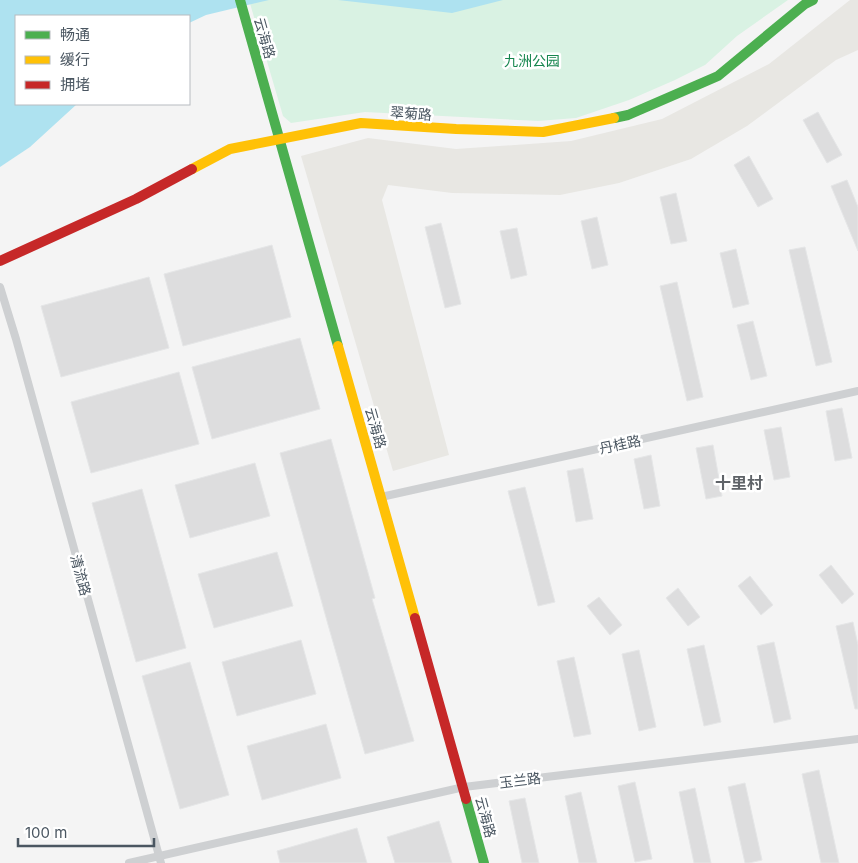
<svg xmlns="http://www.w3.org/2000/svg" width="858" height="863" font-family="Inter,'Noto Sans SC',sans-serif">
<rect width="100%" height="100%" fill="#f4f4f4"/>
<!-- commercial -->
<polygon fill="#e8e7e3" points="850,0 858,0 858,50 836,60 747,126 691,159 619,183 560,195 452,193 388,185 382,200 449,455 393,471 301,156 368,138 456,149 571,141 662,119 769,64"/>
<!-- green -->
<polygon fill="#d9f2e3" points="249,0 788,0 737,36 705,65 675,80 629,100 576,118 538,121 365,112 291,123 283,116"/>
<!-- water -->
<g fill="#aee2f0">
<polygon points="0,0 269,0 206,15 189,23 189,16 16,16 16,104 77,104 30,147 0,167"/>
<polygon points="338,0 503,0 452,13"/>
</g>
<!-- building -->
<g fill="#ddddde" stroke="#e5e6e7">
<polygon points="818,112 842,155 827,163 803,120"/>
<polygon points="749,156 773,199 758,207 734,165"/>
<polygon points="847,180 858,207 858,251 831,186"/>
<polygon points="676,193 687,241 671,244 660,197"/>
<polygon points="597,217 608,265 592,269 581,221"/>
<polygon points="441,223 461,304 445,308 425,227"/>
<polygon points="517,228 527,275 511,279 500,231"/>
<polygon points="272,245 291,317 183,346 164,274"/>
<polygon points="805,247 832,362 816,366 789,250"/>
<polygon points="736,249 749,304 733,308 720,253"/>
<polygon points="149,277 169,348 61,377 41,306"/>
<polygon points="677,282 703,397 687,401 660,286"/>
<polygon points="753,321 767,376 751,380 737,325"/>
<polygon points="300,338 320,409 212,439 192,367"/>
<polygon points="179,372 199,444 91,473 71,402"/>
<polygon points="842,408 852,458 835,461 826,411"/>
<polygon points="781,427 790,477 774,480 764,430"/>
<polygon points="331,439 375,598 372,599 414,741 365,754 327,621 280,453"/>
<polygon points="713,445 722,496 706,499 696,448"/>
<polygon points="651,455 660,506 644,509 634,459"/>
<polygon points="255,463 270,516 190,538 175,485"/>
<polygon points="583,468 593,519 576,522 567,471"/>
<polygon points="525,487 555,602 538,606 508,491"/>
<polygon points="142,489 186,648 136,662 92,503"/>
<polygon points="277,552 293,606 214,628 198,574"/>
<polygon points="831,565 854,594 842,604 819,575"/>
<polygon points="750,576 773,605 761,615 738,586"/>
<polygon points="678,588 700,617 688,626 666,598"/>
<polygon points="599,597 622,625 610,635 587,606"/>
<polygon points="853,622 858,645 858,709 855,709 836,626"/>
<polygon points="301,640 316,694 237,716 222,662"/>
<polygon points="774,642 791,719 774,723 757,646"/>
<polygon points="704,645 721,722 704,726 687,649"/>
<polygon points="639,650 656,727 639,731 622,654"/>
<polygon points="574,657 591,734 574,737 557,661"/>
<polygon points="190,662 229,795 180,809 142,676"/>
<polygon points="326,724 341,778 262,800 247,746"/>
<polygon points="819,770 839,863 821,863 802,774"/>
<polygon points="635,782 652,859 635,862 618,786"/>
<polygon points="745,783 762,860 749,863 745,863 728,787"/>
<polygon points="695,788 711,863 694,863 679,792"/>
<polygon points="581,792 597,863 579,863 565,796"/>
<polygon points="525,798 539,863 522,863 509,801"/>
<polygon points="439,821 452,863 395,863 387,837"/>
<polygon points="357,828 367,863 280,863 277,851"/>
</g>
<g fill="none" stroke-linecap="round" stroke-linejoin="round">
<!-- street -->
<g stroke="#ced0d2" stroke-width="8">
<polyline points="0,287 16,339 161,863"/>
<polyline points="381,497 858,391"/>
<polyline points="129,863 464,787 858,739"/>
</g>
<!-- fast -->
<g stroke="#4caf50" stroke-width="10">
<polyline points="240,0 338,346"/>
<polyline points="614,118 628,115 718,76 805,4 813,0"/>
<polyline points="466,799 484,863"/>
</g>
<!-- slow -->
<g stroke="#ffc107" stroke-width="10">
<polyline points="192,169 230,149 361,123 456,129 543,132 614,118"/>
<polyline points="338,346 415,618"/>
</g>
<!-- jam -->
<g stroke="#c62828" stroke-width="10">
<polyline points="0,261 136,199 192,169"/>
<polyline points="415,618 466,799"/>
</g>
</g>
<g text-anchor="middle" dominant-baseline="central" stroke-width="5" stroke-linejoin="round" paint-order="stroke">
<!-- street labels -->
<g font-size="14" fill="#4a5661" stroke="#fff">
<text transform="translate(265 38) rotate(74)">云海路</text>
<text transform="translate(411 113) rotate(4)">翠菊路</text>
<text transform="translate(376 428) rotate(74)">云海路</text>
<text transform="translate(620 444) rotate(-12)">丹桂路</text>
<text transform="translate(81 575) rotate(75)">清流路</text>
<text transform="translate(520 780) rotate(-7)">玉兰路</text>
<text transform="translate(486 817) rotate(75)">云海路</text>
</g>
<!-- park labels -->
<g font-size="14" fill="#17864f" stroke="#fff">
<text x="532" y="60">九洲公园</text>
</g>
<!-- quarter labels -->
<g font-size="16" font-weight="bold" fill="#5f6368" stroke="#fff">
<text x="739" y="483">十里村</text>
</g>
</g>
<!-- legend -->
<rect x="15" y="15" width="175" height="90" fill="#ffffff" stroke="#b7bbc0"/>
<rect x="25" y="31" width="25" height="8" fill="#4caf50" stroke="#b7bbc0"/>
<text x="60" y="40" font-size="15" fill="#4a5661">畅通</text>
<rect x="25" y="56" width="25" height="8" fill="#ffc107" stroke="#b7bbc0"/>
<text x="60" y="65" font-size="15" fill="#4a5661">缓行</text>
<rect x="25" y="81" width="25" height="8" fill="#c62828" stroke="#b7bbc0"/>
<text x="60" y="90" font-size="15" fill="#4a5661">拥堵</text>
<!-- scale -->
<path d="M18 838v8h136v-8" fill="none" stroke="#4a5661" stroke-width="2.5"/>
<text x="25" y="838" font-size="15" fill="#4a5661" stroke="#ffffff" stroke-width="4" paint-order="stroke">100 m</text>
</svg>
